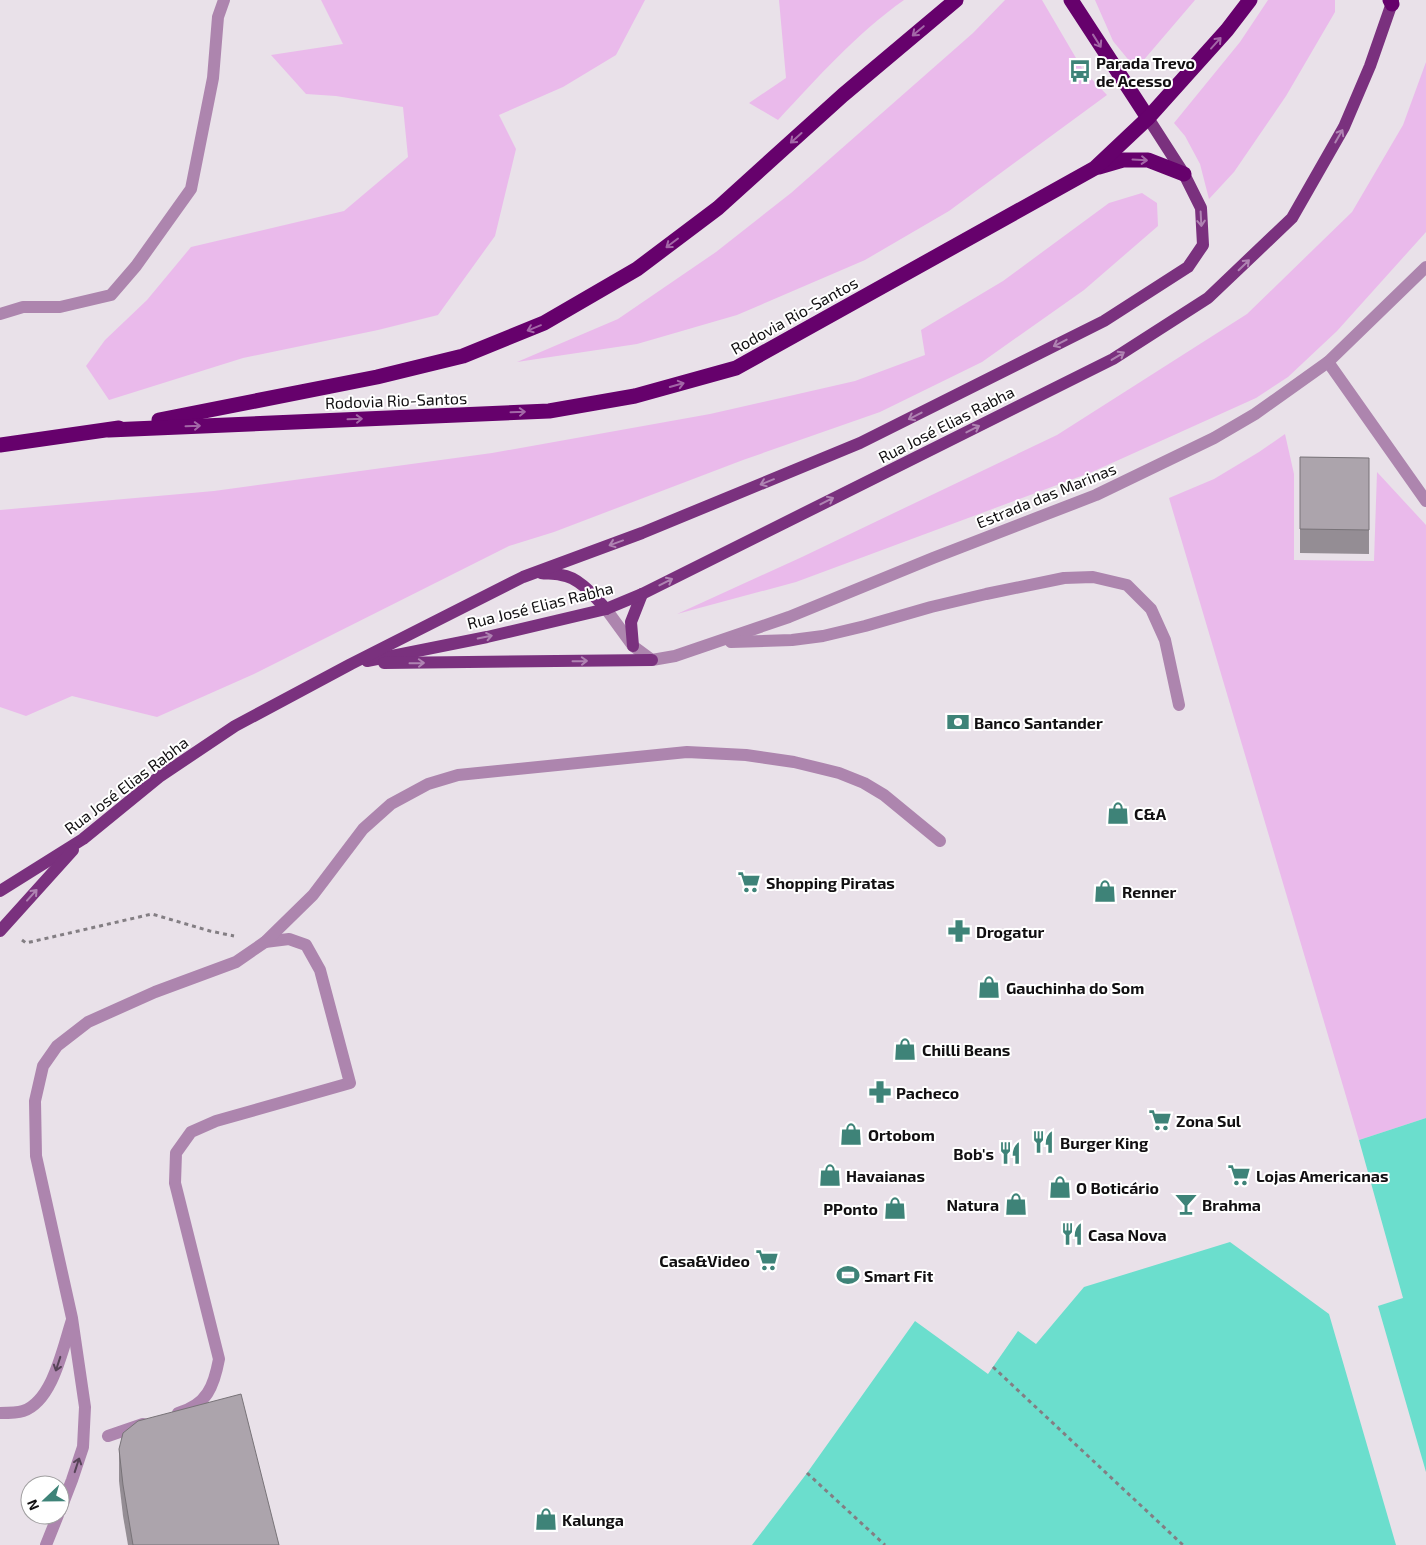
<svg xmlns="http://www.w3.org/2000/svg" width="1426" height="1545" font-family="'Exo 2',sans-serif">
<rect width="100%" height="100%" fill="#e9e1e9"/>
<!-- green -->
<g fill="#eabaeb">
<polygon points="321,0 645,0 616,55 563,87 499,115 516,149 495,236 438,315 378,330 243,358 109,400 86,366 105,340 147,300 191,247 344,211 408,157 403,107 336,96 306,94 271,55 343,44"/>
<path d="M779 0H904C857 33 817 78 778 120L749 103 786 78Z"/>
<polygon points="1005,0 1042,0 1083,70 1107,95 949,211 865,260 737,315 637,344 517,362 618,319 716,252 791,193 973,33"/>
<polygon points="1095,0 1195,0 1136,69 1113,41"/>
<polygon points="1268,0 1335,0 1335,12 1286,96 1234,172 1209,199 1200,164 1185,136 1174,123 1240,42"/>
<polygon points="1426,62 1426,232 1337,331 1288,377 1256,398 1092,472 796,582 677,614 802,557 1057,435 1247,314 1352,212 1403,125"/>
<polygon points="1142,193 1157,203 1158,226 1084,290 982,362 880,412 743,460 554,532 509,546 254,674 157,717 72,696 26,716 0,707 0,510 214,491 492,453 710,414 855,381 925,355 921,330 1003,281 1109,203"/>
<polygon points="1285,434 1294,474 1294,560 1374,561 1377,472 1426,525 1426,1118 1359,1140 1169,498 1214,479 1259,452"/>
</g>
<!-- water -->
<g fill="#6bdecd">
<polygon points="1426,1118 1426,1472 1378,1306 1403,1298 1359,1140"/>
<polygon points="1230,1242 1329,1314 1396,1545 752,1545 807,1473 915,1321 988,1374 1018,1331 1036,1344 1084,1287"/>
</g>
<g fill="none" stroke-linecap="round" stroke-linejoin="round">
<!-- path -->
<g stroke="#837e83" stroke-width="3" stroke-dasharray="4 4" stroke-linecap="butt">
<polyline points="22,940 26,943 152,914 210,931 234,936"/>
<polyline points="993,1367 1183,1545"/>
<polyline points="807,1473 885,1545"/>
</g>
<!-- minor -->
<g stroke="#ad85ae" stroke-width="12">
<polyline points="0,314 23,307 60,307 111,295 136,266 191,189 213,78 218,17 224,0"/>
<polyline points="1328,362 1426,501"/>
<polyline points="606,609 633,646 652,660 675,656 789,617 933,558 1096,495 1214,438 1255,414 1328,362 1426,267"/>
<polyline points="731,642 792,640 823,636 865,626 931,607 986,594 1064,578 1093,577 1127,585 1151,609 1165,640 1179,705"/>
<path d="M0 1413C7 1413 17 1413 23 1411 53 1401 63 1347 72 1320"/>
<path d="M178 1413C207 1405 214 1386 219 1359L175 1183 176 1153 191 1132 216 1121 350 1083 320 970 306 945 289 939 265 942"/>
<polyline points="108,1436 143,1424"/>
<polyline points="60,1511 72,1480 83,1447 85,1407 72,1318 36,1156 35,1101 43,1066 57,1046 88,1022 155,992 236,962 265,942 313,895 363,829 391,804 428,784 458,775 687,752 746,755 794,762 839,773 864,783 884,795 940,841"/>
<polyline points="46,1545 58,1515"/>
</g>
<!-- major -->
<g stroke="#7a317e" stroke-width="12">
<path d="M541 573C547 574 554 573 561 575 579 577 594 596 606 609"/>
<polyline points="633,646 631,622 642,594"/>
<polyline points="367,661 487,637 606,609 642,594 1113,359 1208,298 1292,218 1344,127 1370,66 1393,0"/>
<polyline points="384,663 652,660"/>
<polyline points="0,891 83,839 159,777 235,726 351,664 523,577 642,533 860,443 1104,321 1188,267 1203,245 1201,208 1184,174 1148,118"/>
<polyline points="0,931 73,850"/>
</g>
<!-- highway -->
<g stroke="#66016c" stroke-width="15">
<polyline points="1071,0 1148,118"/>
<polyline points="1390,0 1392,4"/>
<polyline points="1099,167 1123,160 1148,160 1184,174"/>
<polyline points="159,420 377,377 463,356 544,323 637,269 718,208 843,95 956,0"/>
<polyline points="109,430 549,411 635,396 736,368 1095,168 1148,118 1227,30 1250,0"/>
<polyline points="0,445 119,428"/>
</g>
</g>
<!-- wall -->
<g fill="#948d94">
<polygon points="1300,457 1369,458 1369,554 1300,553"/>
<polygon points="119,1449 279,1545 128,1545 123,1516 119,1481"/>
</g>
<!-- building -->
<g fill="#aca4ac" stroke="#787378">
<polygon points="1300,457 1369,458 1369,530 1300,529"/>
<polygon points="241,1394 279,1545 133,1545 123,1485 119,1449 123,1433 138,1421"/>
</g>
<!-- one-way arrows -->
<defs><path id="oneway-shaft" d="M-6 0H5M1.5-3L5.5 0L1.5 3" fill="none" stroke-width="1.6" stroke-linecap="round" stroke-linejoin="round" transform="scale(1.25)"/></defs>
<g stroke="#a367a7">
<use href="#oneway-shaft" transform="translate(918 31) rotate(140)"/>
<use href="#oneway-shaft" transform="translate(1097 41) rotate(58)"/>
<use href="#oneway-shaft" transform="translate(1216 43) rotate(-48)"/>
<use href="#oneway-shaft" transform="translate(796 138) rotate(138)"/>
<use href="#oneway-shaft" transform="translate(1140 160) rotate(3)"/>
<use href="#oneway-shaft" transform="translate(672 243) rotate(143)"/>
<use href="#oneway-shaft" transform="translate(534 328) rotate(158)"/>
<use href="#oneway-shaft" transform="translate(677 385) rotate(-16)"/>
<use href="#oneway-shaft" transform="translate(518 412) rotate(-2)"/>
<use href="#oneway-shaft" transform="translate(355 419) rotate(-2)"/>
<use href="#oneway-shaft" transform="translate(193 426) rotate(-2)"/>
</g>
<g stroke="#af83b2">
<use href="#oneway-shaft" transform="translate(1339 136) rotate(-60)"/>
<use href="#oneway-shaft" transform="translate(1201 219) rotate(87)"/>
<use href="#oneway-shaft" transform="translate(1244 265) rotate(-44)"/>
<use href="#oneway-shaft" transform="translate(1060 343) rotate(153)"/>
<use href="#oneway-shaft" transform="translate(1118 356) rotate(-31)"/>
<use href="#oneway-shaft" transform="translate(915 416) rotate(153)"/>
<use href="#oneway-shaft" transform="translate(973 429) rotate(-27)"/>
<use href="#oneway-shaft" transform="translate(767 482) rotate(158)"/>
<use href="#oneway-shaft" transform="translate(827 501) rotate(-27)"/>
<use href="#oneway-shaft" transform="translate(616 543) rotate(160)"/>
<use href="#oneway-shaft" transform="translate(666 582) rotate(-27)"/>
<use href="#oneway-shaft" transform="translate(485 637) rotate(-12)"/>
<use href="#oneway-shaft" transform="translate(580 661) rotate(-1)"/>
<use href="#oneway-shaft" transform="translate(417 663) rotate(-1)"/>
<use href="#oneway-shaft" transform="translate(32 895) rotate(-48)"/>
</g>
<g stroke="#574458">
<use href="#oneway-shaft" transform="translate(58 1364) rotate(108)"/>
<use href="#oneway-shaft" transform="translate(77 1465) rotate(-72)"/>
</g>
<!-- icons -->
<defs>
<symbol id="bus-bare" viewBox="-9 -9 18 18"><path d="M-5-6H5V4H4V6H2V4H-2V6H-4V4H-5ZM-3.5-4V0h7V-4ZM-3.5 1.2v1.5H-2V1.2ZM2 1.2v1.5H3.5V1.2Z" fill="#3e8378" stroke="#fff" stroke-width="2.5" paint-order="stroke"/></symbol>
<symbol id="bank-bare" viewBox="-9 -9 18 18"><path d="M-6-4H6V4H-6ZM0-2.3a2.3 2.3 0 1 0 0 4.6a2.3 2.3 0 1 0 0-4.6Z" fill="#3e8378" stroke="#fff" stroke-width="2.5" paint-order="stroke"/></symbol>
<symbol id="shop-bare" viewBox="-9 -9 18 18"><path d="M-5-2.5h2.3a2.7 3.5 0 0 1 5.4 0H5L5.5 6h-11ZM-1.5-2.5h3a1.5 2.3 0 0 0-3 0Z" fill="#3e8378" stroke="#fff" stroke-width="2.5" paint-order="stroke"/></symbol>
<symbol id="supermarket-bare" viewBox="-9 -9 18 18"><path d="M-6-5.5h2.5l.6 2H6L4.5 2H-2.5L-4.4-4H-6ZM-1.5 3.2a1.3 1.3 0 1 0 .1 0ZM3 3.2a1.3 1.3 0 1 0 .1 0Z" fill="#3e8378" stroke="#fff" stroke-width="2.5" paint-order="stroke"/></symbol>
<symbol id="pharmacy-bare" viewBox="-9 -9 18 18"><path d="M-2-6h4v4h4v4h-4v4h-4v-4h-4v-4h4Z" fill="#3e8378" stroke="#fff" stroke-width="2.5" paint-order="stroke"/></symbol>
<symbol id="restaurant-bare" viewBox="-9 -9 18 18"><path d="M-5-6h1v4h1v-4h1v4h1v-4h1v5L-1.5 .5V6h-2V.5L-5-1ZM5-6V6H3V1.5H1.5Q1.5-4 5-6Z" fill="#3e8378" stroke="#fff" stroke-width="2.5" paint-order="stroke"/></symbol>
<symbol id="bar-bare" viewBox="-9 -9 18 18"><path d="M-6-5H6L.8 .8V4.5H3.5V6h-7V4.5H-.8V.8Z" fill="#3e8378" stroke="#fff" stroke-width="2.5" paint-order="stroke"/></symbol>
<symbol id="stadium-bare" viewBox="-9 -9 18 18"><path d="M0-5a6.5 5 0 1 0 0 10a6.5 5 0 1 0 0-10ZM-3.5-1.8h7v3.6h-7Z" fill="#3e8378" stroke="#fff" stroke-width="2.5" paint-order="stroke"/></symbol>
</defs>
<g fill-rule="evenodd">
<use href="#bus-bare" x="1064" y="55" width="32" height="32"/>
<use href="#bank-bare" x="942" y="706" width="32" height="32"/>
<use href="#shop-bare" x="1102" y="797" width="32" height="32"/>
<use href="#supermarket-bare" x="733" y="866" width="32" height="32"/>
<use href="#shop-bare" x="1089" y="875" width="32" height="32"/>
<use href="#pharmacy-bare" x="943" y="915" width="32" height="32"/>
<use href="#shop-bare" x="973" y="971" width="32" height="32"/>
<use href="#shop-bare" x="889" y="1033" width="32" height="32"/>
<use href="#pharmacy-bare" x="864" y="1076" width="32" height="32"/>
<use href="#supermarket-bare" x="1144" y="1104" width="32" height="32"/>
<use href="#shop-bare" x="835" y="1118" width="32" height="32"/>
<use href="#restaurant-bare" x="1027" y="1126" width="32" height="32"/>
<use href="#restaurant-bare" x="994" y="1137" width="32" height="32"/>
<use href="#shop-bare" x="814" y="1159" width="32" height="32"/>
<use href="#supermarket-bare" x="1223" y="1159" width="32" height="32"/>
<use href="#shop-bare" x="1044" y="1171" width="32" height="32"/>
<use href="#shop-bare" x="1000" y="1188" width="32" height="32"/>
<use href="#bar-bare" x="1170" y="1188" width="32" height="32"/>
<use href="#shop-bare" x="879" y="1192" width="32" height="32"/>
<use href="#restaurant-bare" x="1056" y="1218" width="32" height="32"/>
<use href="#supermarket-bare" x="751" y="1244" width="32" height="32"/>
<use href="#stadium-bare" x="832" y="1259" width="32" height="32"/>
<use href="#shop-bare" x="530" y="1503" width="32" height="32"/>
</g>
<g text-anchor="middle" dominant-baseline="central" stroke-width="4" stroke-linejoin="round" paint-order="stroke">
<!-- poi labels -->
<g font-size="16" font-weight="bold" fill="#110f11" stroke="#fff" text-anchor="start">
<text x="1096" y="62">Parada Trevo<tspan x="1096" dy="18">de Acesso</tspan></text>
<text x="974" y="722">Banco Santander</text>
<text x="1134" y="813">C&amp;A</text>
<text x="766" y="882">Shopping Piratas</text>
<text x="1122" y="891">Renner</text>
<text x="976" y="931">Drogatur</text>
<text x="1006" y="987">Gauchinha do Som</text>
<text x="922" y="1049">Chilli Beans</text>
<text x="896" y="1092">Pacheco</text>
<text x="1176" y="1120">Zona Sul</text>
<text x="868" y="1134">Ortobom</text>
<text x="1060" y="1142">Burger King</text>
<text x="994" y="1153" text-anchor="end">Bob's</text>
<text x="846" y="1175">Havaianas</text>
<text x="1256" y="1175">Lojas Americanas</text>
<text x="1076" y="1187">O Boticário</text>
<text x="999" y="1204" text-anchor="end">Natura</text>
<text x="1202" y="1204">Brahma</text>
<text x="878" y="1208" text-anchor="end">PPonto</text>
<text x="1088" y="1234">Casa Nova</text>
<text x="750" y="1260" text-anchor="end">Casa&amp;Video</text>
<text x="864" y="1275">Smart Fit</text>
<text x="562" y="1519">Kalunga</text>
</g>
<!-- street labels -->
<g font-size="16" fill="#110f11" stroke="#fff">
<text transform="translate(794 315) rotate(-29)">Rodovia Rio-Santos</text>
<text transform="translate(396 400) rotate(-2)">Rodovia Rio-Santos</text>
<text transform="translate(946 424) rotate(-27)">Rua José Elias Rabha</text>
<text transform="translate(1046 495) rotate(-22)">Estrada das Marinas</text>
<text transform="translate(540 605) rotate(-14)">Rua José Elias Rabha</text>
<text transform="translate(126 785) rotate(-37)">Rua José Elias Rabha</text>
</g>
</g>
<!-- north arrow -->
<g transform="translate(45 1500) rotate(248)"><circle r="24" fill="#ffffff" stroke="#a09fa0"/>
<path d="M0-4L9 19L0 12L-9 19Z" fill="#3e8378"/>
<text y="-8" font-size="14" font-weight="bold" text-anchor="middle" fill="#110f11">N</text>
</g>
</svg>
